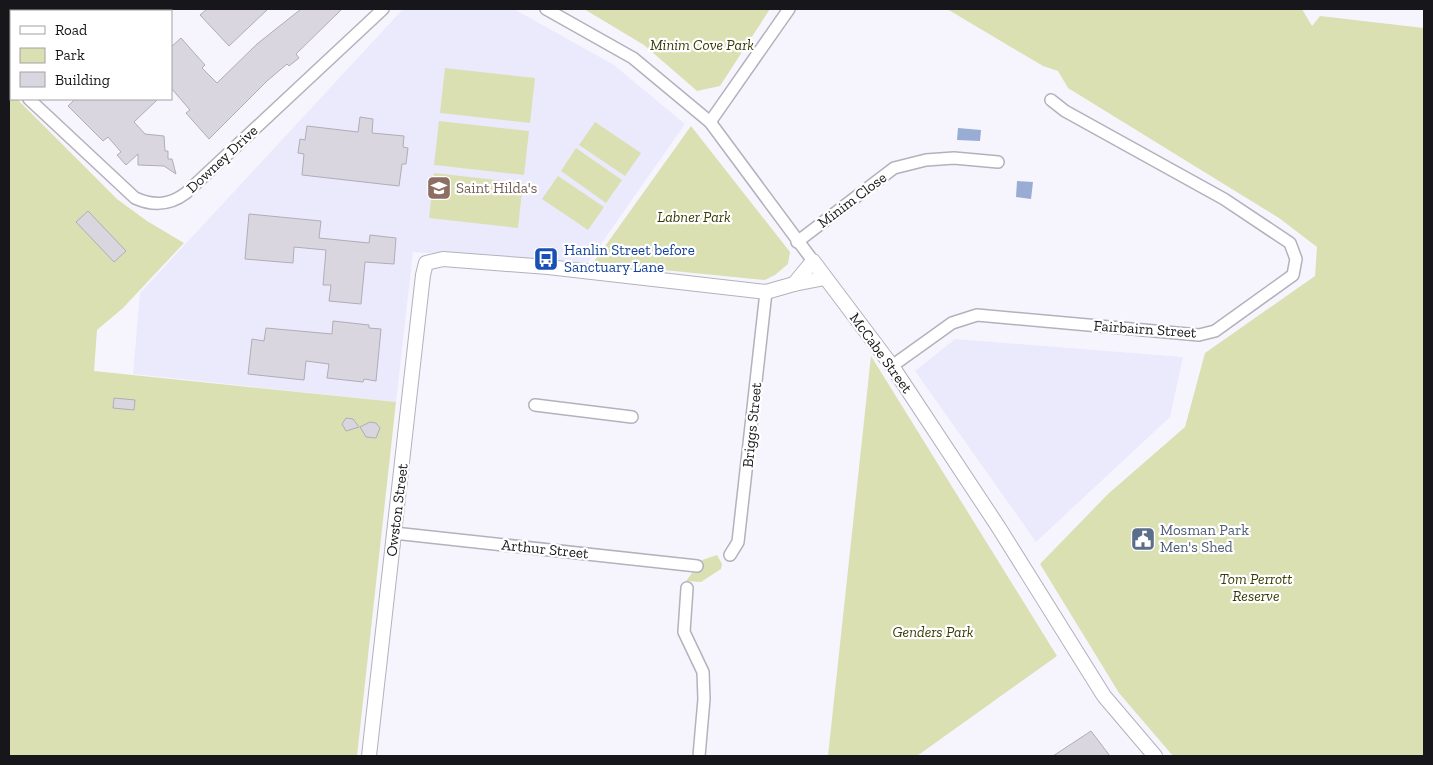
<svg xmlns="http://www.w3.org/2000/svg" width="1433" height="765" font-family="'Zilla Slab',serif">
<rect width="100%" height="100%" fill="#f6f5fe"/>
<!-- built -->
<g fill="#ebeafc">
<polygon points="403,9 514,9 614,65 685,124 587,264 413,252 396,402 133,374 140,293"/>
<polygon points="955,339 1183,357 1170,417 1036,542 915,371"/>
</g>
<!-- green -->
<g fill="#dbe0b3">
<polygon points="584,9 770,9 720,86 697,91 644,45"/>
<polygon points="947,9 1302,9 1312,26 1320,16 1424,28 1424,756 1173,756 1119,693 1040,564 1108,494 1185,427 1205,353 1315,276 1317,247 1279,218 1068,88 1058,71 1043,66"/>
<polygon points="445,68 535,78 530,123 440,113"/>
<polygon points="9,91 11,99 17,99 117,199 147,221 184,243 123,308 97,330 94,371 396,402 357,756 9,756"/>
<polygon points="439,121 529,131 524,175 434,165"/>
<polygon points="595,122 641,153 625,176 579,145"/>
<polygon points="691,126 790,252 788,264 775,275 765,280 593,263"/>
<polygon points="576,148 622,180 606,203 561,171"/>
<polygon points="434,173 523,183 518,228 429,218"/>
<polygon points="558,176 604,207 588,230 542,199"/>
<polygon points="871,356 1057,656 917,756 828,756"/>
<polygon points="717,555 722,564 721,569 701,582 686,581 692,573 699,572 699,561"/>
</g>
<!-- water -->
<g fill="#99add4">
<polygon points="958,128 981,130 980,141 957,140"/>
<polygon points="1017,181 1033,182 1031,199 1016,197"/>
</g>
<!-- building -->
<g fill="#dad6df" stroke="#b1acb6">
<polygon points="207,9 268,9 229,46 200,15"/>
<polygon points="301,9 342,9 296,54 299,58 289,66 287,64 267,81 209,139 186,113 190,110 171,88 171,47 181,38 205,65 202,68 217,83 257,44"/>
<polygon points="75,99 158,99 134,122 145,134 164,136 165,151 168,151 168,159 172,159 176,174 164,166 138,165 138,154 126,165 117,155 121,152 108,137 103,141 68,106"/>
<polygon points="360,117 373,119 372,133 404,136 403,147 408,148 406,164 402,164 399,186 302,175 304,154 298,153 300,139 305,140 307,126 358,132"/>
<polygon points="88,211 126,251 114,262 76,222"/>
<polygon points="249,214 321,221 319,238 369,243 370,235 396,238 394,264 365,262 361,304 329,301 331,285 323,285 326,250 294,247 293,263 245,259"/>
<polygon points="333,321 369,325 369,328 381,329 376,381 364,379 363,382 327,378 329,364 306,361 304,380 248,374 252,339 264,341 266,328 332,334"/>
<polygon points="114,398 135,400 134,410 113,408"/>
<polygon points="346,418 353,419 359,427 346,431 342,424"/>
<polygon points="370,422 376,423 380,428 376,438 366,437 360,427"/>
<polygon points="1091,731 1110,756 1053,756"/>
</g>
<g fill="none" stroke-linecap="round" stroke-linejoin="round">
<defs>
<g id="minor">
<polyline points="546,9 633,58 710,122 813,261"/>
<polyline points="165,11 165,9"/>
<polyline points="9,80 11,82"/>
<path d="M29 99 135 198C153 206 169 206 186 193L383 9"/>
<polyline points="710,122 789,9"/>
<polyline points="797,242 894,168 926,160 954,158 998,162"/>
<polyline points="892,366 952,323 977,315 1199,335 1215,331 1293,275 1296,259 1290,243 1224,199 1065,111 1051,100"/>
<polyline points="535,405 632,417"/>
<polyline points="394,533 697,566"/>
<polyline points="730,555 738,542 766,292"/>
<polyline points="687,588 684,632 703,672 704,699 699,756"/>
</g>
<g id="tertiary">
<polyline points="794,284 813,261 892,366 999,528 1104,696 1155,756"/>
<polyline points="369,756 423,275 426,263 443,259 548,267 766,292 794,284 825,278"/>
</g>
</defs>
<!-- minor casing -->
<use href="#minor" stroke="#b3b2bc" stroke-width="14"/>
<!-- tertiary casing -->
<use href="#tertiary" stroke="#b3b2bc" stroke-width="16"/>
<!-- minor -->
<use href="#minor" stroke="#fff" stroke-width="11"/>
<!-- tertiary -->
<use href="#tertiary" stroke="#fff" stroke-width="14"/>
</g>
<!-- icons -->
<defs>
<symbol id="school-square" viewBox="-11 -11 22 22"><rect x="-9" y="-9" width="18" height="18" rx="4" fill="#8d6e63" stroke="#fff"/><path d="M0-5L7-2L0 1L-7-2ZM-4 1L0 2.5L4 1V4Q0 6-4 4Z" fill="#fff"/></symbol>
<symbol id="bus-square" viewBox="-11 -11 22 22"><rect x="-9" y="-9" width="18" height="18" rx="4" fill="#1a4fb4" stroke="#fff"/><path d="M-5-6H5V4H4V6H2V4H-2V6H-4V4H-5ZM-3.5-4V0h7V-4ZM-3.5 1.2v1.5H-2V1.2ZM2 1.2v1.5H3.5V1.2Z" fill="#fff"/></symbol>
<symbol id="civic-square" viewBox="-11 -11 22 22"><rect x="-9" y="-9" width="18" height="18" rx="4" fill="#5c6f8a" stroke="#fff"/><path d="M-.6-6.5H3V-4.5H.6V-3L4-1V1h2V6H-6V1h2V-1L-.6-3ZM-1.2 2.5V6h2.4V2.5Z" fill="#fff"/></symbol>
</defs>
<g fill-rule="evenodd">
<use href="#school-square" x="425" y="174" width="28" height="28"/>
<use href="#bus-square" x="532" y="245" width="28" height="28"/>
<use href="#civic-square" x="1129" y="525" width="28" height="28"/>
</g>
<g text-anchor="middle" dominant-baseline="central" stroke-width="4.5" stroke-linejoin="round" paint-order="stroke">
<!-- park labels -->
<g font-size="15" font-style="italic" fill="#3a3c05" stroke="#fff">
<text x="702" y="45">Minim Cove Park</text>
<text x="694" y="217">Labner Park</text>
<text x="1256" y="579">Tom Perrott<tspan x="1256" dy="17">Reserve</tspan></text>
<text x="933" y="632">Genders Park</text>
</g>
<!-- street labels -->
<g font-size="15" fill="#17171b" stroke="#fff">
<text transform="translate(222 159) rotate(-43)">Downey Drive</text>
<text transform="translate(852 200) rotate(-37)">Minim Close</text>
<text transform="translate(1145 329) rotate(4)">Fairbairn Street</text>
<text transform="translate(881 353) rotate(54)">McCabe Street</text>
<text transform="translate(752 425) rotate(-84)">Briggs Street</text>
<text transform="translate(397 510) rotate(-83)">Owston Street</text>
<text transform="translate(545 549) rotate(6)">Arthur Street</text>
</g>
<!-- education labels -->
<g font-size="15" fill="#785e54" stroke="#fff" text-anchor="start">
<text x="456" y="188">Saint Hilda's</text>
</g>
<!-- transit labels -->
<g font-size="15" fill="#164399" stroke="#fff" text-anchor="start">
<text x="564" y="250">Hanlin Street before<tspan x="564" dy="17">Sanctuary Lane</tspan></text>
</g>
<!-- service labels -->
<g font-size="15" fill="#4e5e75" stroke="#fff" text-anchor="start">
<text x="1160" y="530">Mosman Park<tspan x="1160" dy="17">Men's Shed</tspan></text>
</g>
</g>
<!-- border -->
<rect width="1433" height="765" fill="none" stroke="#17171b" stroke-width="20"/>
<!-- legend -->
<rect x="10" y="10" width="162" height="90" fill="#ffffff" stroke="#a2a2a4"/>
<rect x="20" y="26" width="25" height="8" fill="#ffffff" stroke="#a2a2a4"/>
<text x="55" y="35" font-size="15" fill="#17171b">Road</text>
<rect x="20" y="48" width="25" height="15" fill="#dbe0b3" stroke="#a2a2a4"/>
<text x="55" y="60" font-size="15" fill="#17171b">Park</text>
<rect x="20" y="72" width="25" height="15" fill="#dad6df" stroke="#a2a2a4"/>
<text x="55" y="85" font-size="15" fill="#17171b">Building</text>
</svg>
